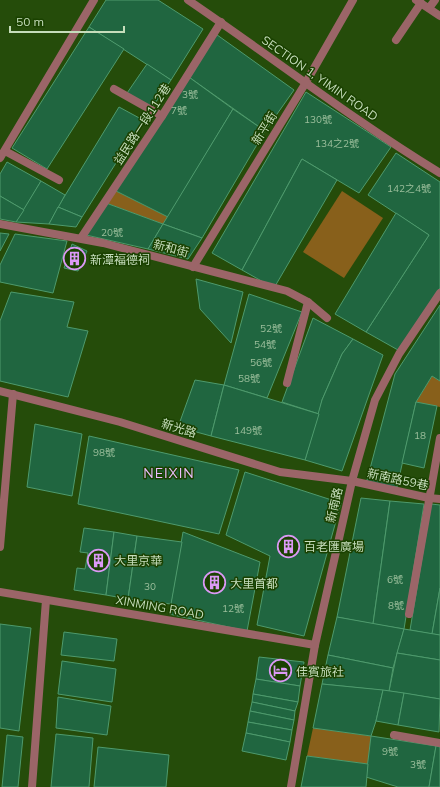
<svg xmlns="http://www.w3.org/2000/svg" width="440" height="787" font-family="Mulish,'Noto Sans TC',sans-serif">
<rect width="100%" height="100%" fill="#254c0a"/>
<!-- green -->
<g fill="#88601b">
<polygon points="114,190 168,217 163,224 106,203"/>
<polygon points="342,191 383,218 344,278 303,252"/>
<polygon points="432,376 440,381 440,407 416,402"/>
<polygon points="313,728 371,736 368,764 307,756"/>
</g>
<!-- building -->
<g fill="#206640" stroke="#4e9a6d">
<polygon points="106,0 158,0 203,29 171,80 89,27"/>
<polygon points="89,27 124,49 47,169 12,148"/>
<polygon points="213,32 294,90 265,131 186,75"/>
<polygon points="147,64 171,80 149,112 125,96"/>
<polygon points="186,75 233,109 168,217 114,190"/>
<polygon points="306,92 391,147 359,193 302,159 242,270 212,253"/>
<polygon points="119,107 143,120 82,217 58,207"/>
<polygon points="233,109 265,131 202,238 163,224"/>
<polygon points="396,153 440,182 440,288 398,350 366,332 429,235 368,195"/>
<polygon points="302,159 337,180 274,288 242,270"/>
<polygon points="7,162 41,181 24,210 0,196 0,174"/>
<polygon points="41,181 65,195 49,224 16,222"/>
<polygon points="0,196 24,210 16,222 0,219"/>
<polygon points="106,203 163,224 148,249 86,235"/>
<polygon points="58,207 82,217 76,227 49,224"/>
<polygon points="396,213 429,235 366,332 335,314"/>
<polygon points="163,224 202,238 188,259 148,249"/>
<polygon points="0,233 9,234 0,251"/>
<polygon points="15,234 67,241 53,293 0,282 0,265"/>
<polygon points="72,244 87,251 78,271 64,268"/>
<polygon points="196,279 243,292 231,343 200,309"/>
<polygon points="11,292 74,302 67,327 88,331 68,397 0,381 0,321"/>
<polygon points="249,294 302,312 267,398 224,385"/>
<polygon points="440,305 440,381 432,376 416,402 397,487 366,484 395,374"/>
<polygon points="313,318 353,339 342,354 322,400 319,414 282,402"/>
<polygon points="353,339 383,355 342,471 305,460 322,400 342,354"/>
<polygon points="195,380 224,385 211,436 178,427"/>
<polygon points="224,385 319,414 305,460 211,436"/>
<polygon points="416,402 437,406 424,468 402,463"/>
<polygon points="35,424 82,434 72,496 27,487"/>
<polygon points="89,436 239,470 219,534 78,504"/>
<polygon points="245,472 341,503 304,636 257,625 270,556 226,535"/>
<polygon points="361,498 390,501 373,624 337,617"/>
<polygon points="390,501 424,504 404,629 373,624"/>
<polygon points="431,504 440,505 440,588 432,634 410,630"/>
<polygon points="84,528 114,532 106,595 74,590 77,568 85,569 88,553 80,552"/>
<polygon points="114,532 137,536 128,599 106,595"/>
<polygon points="183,532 260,562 247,631 169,614"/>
<polygon points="137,536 182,542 171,604 128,599"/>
<polygon points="440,588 440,635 432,634"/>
<polygon points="337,617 404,629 393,668 328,655"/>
<polygon points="0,624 31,628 19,731 0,728"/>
<polygon points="404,629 440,635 440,660 397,653"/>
<polygon points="64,632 117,639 114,661 61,655"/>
<polygon points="397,653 440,660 440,699 389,691"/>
<polygon points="328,655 393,668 389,691 322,684"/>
<polygon points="259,657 304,662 300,686 256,679"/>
<polygon points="62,661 116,669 112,702 58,694"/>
<polygon points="256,679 300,686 298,702 253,694"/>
<polygon points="322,684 383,690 376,721 371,736 313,728"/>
<polygon points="383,690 404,693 398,725 376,721"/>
<polygon points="404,693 440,699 439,732 398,725"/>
<polygon points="253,694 298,702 295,711 252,702"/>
<polygon points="58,697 111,706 107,735 56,728"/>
<polygon points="252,702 295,711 294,720 250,711"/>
<polygon points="250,711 294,720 292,730 248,722"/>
<polygon points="248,722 292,730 290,742 246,733"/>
<polygon points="246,733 290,742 286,760 242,751"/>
<polygon points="56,734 93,738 89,787 51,787"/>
<polygon points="7,735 23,737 18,787 2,787"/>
<polygon points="371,736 436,746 429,787 398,787 366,777"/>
<polygon points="436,746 440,747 440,787 429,787"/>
<polygon points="98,747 169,755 166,787 94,787"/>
<polygon points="307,756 368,764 366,787 301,787"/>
</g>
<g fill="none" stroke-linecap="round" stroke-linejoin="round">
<!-- lane -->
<g stroke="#9b6568" stroke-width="8">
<polyline points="416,0 440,16"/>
<polyline points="429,8 435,0"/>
<polyline points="396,40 421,3"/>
<polyline points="114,89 162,116"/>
<polyline points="0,224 103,243 287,291 308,302 327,318"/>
<polyline points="81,238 162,116 221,22"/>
<polyline points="193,267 305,84 353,0"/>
<polyline points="287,383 308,302"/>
<polyline points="352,481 429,498"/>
<polyline points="409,614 440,438"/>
<polyline points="394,735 440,743"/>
</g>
<!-- street -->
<g stroke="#9b6568" stroke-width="8">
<path d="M188 0C272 57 353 120 440 173"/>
<polyline points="5,151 59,180"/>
<polyline points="0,158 94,0"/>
<polyline points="0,391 120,422 280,472 352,481"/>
<polyline points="429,498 440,499"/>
<polyline points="0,547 13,394"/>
<polyline points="0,592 315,645"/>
<polyline points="32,787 46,600"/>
<polyline points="291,787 315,645 352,481 375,400 399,354 440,293"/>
</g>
</g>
<!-- icons -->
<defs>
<symbol id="building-ring" viewBox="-11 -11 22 22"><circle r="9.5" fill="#1a4100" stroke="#db99f5" stroke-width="1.5"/><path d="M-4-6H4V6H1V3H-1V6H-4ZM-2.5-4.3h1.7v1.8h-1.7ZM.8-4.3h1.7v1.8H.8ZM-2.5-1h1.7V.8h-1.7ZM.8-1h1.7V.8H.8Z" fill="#db99f5"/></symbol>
<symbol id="hotel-ring" viewBox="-11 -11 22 22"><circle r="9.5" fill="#1a4100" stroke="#db99f5" stroke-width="1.5"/><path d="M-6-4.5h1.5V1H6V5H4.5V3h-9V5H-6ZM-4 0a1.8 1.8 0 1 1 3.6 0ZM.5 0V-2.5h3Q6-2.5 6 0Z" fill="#db99f5"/></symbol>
</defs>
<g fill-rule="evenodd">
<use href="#building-ring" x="62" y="246" width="25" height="25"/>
<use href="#building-ring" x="276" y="534" width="25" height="25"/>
<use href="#building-ring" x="86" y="548" width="25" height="25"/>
<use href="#building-ring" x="202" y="570" width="25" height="25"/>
<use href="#hotel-ring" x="268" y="658" width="25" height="25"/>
</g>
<g text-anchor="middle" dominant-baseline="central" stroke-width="3" stroke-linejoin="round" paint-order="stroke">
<!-- number labels -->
<g font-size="10" fill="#9cbf9c">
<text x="190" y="94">3號</text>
<text x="179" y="110">7號</text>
<text x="318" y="119">130號</text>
<text x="337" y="143">134之2號</text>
<text x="409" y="188">142之4號</text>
<text x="112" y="232">20號</text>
<text x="271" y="328">52號</text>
<text x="265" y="344">54號</text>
<text x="261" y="362">56號</text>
<text x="249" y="378">58號</text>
<text x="248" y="430">149號</text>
<text x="420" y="435">18</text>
<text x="104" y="452">98號</text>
<text x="395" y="579">6號</text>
<text x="150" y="586">30</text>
<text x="396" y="605">8號</text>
<text x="233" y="608">12號</text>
<text x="390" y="751">9號</text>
<text x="418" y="764">3號</text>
</g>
<!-- street labels -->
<g font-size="12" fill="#c6ddbb" stroke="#1a4100">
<text transform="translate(320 78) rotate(35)">SECTION 1, YIMIN ROAD</text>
<text transform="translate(142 124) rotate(-57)">益民路一段112巷</text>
<text transform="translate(264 128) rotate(-58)">新平街</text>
<text transform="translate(171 248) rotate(15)">新和街</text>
<text transform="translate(179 428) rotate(17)">新光路</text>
<text transform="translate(398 479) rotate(12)">新南路59巷</text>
<text transform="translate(334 505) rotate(-77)">新南路</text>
<text transform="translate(160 607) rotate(10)">XINMING ROAD</text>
</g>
<!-- poi labels -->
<g font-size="12" fill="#c6ddbb" stroke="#1a4100" text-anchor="start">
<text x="90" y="259">新潭褔德祠</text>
<text x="304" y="546">百老匯廣場</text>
<text x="114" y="560">大里京華</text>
<text x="230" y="583">大里首都</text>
<text x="296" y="671">佳賓旅社</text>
</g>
<!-- quarter labels -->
<g font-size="14" letter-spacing="1" fill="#ecbefe" stroke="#1a4100">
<text x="169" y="473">NEIXIN</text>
</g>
</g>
<!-- scale -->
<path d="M10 26v6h114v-6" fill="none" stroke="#c6ddbb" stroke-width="2"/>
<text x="16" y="26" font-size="12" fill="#c6ddbb" stroke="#1a4100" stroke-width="3" paint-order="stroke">50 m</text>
</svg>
